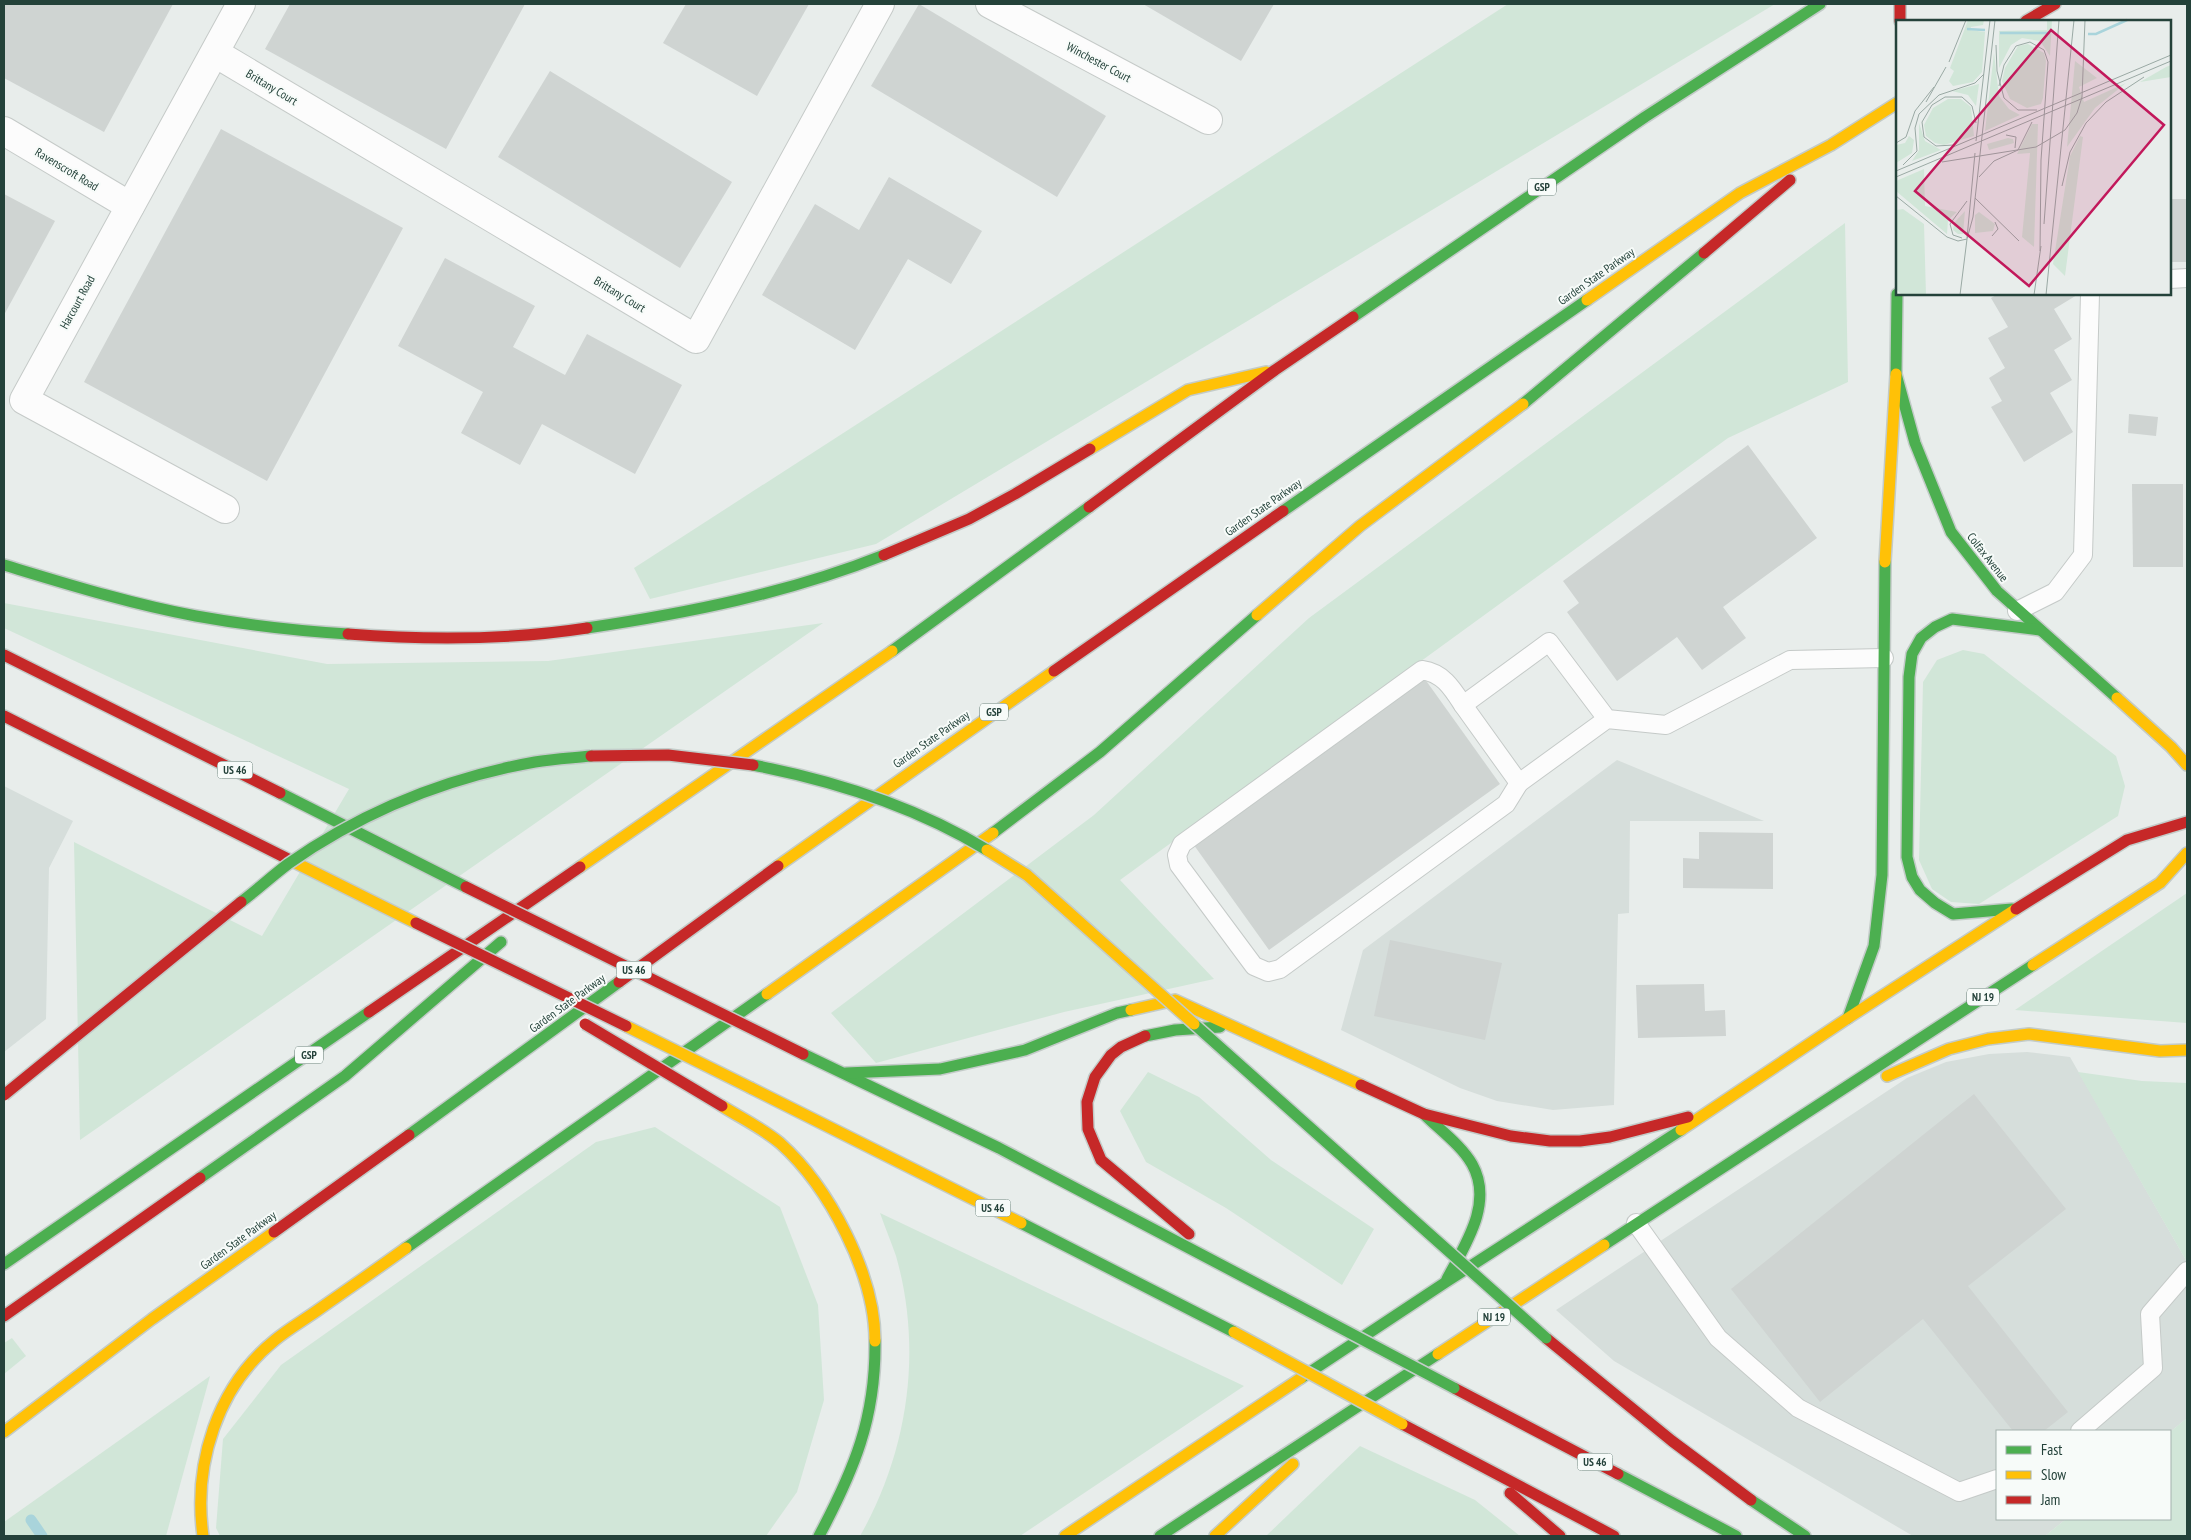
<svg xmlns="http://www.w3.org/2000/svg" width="2191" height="1540" font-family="'PT Sans Narrow',sans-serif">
<rect width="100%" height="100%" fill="#e8edeb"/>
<!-- built -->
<g fill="#d6dedb">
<polygon points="1617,760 1764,821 1630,821 1629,913 1618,914 1614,1105 1553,1110 1497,1101 1460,1088 1341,1030 1363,950"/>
<polygon points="4,786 73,821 49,868 46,1019 4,1052"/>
<polygon points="2027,1052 2070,1057 2187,1262 2187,1418 2170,1432 1997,1431 1997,1519 2066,1519 2045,1536 1913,1536 1614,1361 1556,1310 1907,1078 1946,1062 1989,1054"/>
</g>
<!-- green -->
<g fill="#d1e6d8">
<polygon points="1508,4 1775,4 876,544 650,599 634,568"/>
<polygon points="1845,223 1848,382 1728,438 1120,880 1214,979 1064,1012 876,1063 831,1013 1094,815 1309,618"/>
<polygon points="4,603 327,664 548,661 823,623 80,1140 74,842 262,936 349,789 4,628"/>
<polygon points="1963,650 1984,654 2116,756 2125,786 2118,816 1979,904 1951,902 1932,889 1919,860 1923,682 1937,660"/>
<polygon points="2187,893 2187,1023 2015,1010"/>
<polygon points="1148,1072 1199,1097 1271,1160 1374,1229 1342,1285 1226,1208 1146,1162 1120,1111"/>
<polygon points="2078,1072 2142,1081 2187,1083 2187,1262"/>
<polygon points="655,1127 780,1207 818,1305 824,1400 797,1492 766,1536 220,1536 216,1528 223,1439 281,1365 596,1142"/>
<path d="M880 1213 1244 1386 1020 1536H860C908 1452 923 1350 896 1256 891 1242 885 1227 880 1213Z"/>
<polygon points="12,1338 26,1356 4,1374 4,1343"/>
<polygon points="210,1376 166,1536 4,1536 4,1522"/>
<polygon points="2187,1418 2187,1536 2045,1536 2066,1519 2170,1519 2170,1432"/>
<polygon points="1360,1446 1475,1500 1520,1536 1266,1536"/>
</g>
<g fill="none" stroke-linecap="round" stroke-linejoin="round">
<!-- stream -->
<polyline stroke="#a9d4db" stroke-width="11" points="31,1520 42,1536"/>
</g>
<!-- building -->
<g fill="#cfd4d2">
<polygon points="4,4 173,4 104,132 4,78"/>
<polygon points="290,4 525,4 446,149 265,49"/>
<polygon points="686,4 809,4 757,96 663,43"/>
<polygon points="919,4 1106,116 1057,197 871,86"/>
<polygon points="1143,4 1274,4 1241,61"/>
<polygon points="550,71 732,182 680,268 498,157"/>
<polygon points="221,129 403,228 267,481 84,382"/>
<polygon points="889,177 982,231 951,284 908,259 855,350 762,295 815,204 859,230"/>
<polygon points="4,194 55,221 4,315"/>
<rect x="2170" y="199" width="17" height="63"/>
<polygon points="445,258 535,306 513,347 565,375 587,334 682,385 635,474 542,424 520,465 461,433 483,392 398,346"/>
<polygon points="1998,294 2076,294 2077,295 2054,309 2072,339 2054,350 2072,380 2050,393 2073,432 2024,462 1991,407 2002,401 1989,378 2005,368 1988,338 2008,327 1991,298"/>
<polygon points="2129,414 2158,417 2156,436 2128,433"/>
<polygon points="1748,445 1817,538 1723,607 1746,638 1702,670 1677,637 1617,681 1567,612 1579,603 1563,581"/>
<polygon points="2132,484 2183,484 2183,567 2133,567"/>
<polygon points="1422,675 1500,784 1269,950 1191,841"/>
<polygon points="1699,832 1773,833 1773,889 1683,888 1683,858 1699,859"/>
<polygon points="1390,940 1502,963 1485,1040 1374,1016"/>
<polygon points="1704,984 1705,1011 1725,1010 1726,1036 1638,1038 1636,985"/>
<polygon points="1974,1094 2066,1209 1968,1286 2068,1412 2044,1431 2013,1431 1923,1319 1820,1402 1731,1289"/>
</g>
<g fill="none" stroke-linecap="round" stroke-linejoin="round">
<defs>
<g id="lane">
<polyline points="2170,279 2187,278"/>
<polyline points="2017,611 2055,592 2083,555 2090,294"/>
<path d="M1463 705C1452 688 1443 673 1422 670L1182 844 1177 855 1179 865 1254 966 1268 972 1280 969 1506 804 1519 783"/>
<polyline points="1607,719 1549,642 1463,705 1519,783 1607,719 1666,725 1790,660 1884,658"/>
<polyline points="1636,1223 1718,1338 1798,1408 1959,1492 1997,1479"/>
<polyline points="2080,1431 2153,1368 2150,1314 2187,1271"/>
</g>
<g id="street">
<polyline points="990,4 1208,120"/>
<polyline points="215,53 696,339 880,4"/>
<polyline points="4,131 130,206"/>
<polyline points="225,509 24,400 241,4"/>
</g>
<g id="fast">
<polyline points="1897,294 1896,374 1915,443 1951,532 1997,591 2117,698"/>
<polyline points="1353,317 1645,117 1820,4"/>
<polyline points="1523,404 1704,253"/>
<polyline points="1283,511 1587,300"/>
<path d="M4 565C67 584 131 604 196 616 246 625 297 631 348 634"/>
<path d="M587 628C688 613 789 593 884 555"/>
<polyline points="892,651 1089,507"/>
<polyline points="280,793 466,887"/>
<polyline points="993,833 1100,752 1257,615"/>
<polyline points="2012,909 1953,914 1935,903 1920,890 1912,877 1907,857 1909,677 1912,654 1921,638 1935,627 1952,619 2040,630"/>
<polyline points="1848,1018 1874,946 1882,875 1885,562"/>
<polyline points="1145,1036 1175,1030 1220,1027"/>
<polyline points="803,1054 999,1148 1284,1298"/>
<polyline points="846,1073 940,1069 1025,1050 1117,1013 1131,1010"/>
<path d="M1424 1114C1440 1130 1461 1145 1472 1164 1494 1203 1465 1245 1447 1279"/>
<polyline points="409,1135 619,982"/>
<polyline points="200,1178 345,1076 501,942"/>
<polyline points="1021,1223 1234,1332"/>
<polyline points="1604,1245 2033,965"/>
<polyline points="406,1248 767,994"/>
<polyline points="4,1264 369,1012"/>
<polyline points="1301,1378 1446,1282 1681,1130"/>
<polyline points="1618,1474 1736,1536"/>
<polyline points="1751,1500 1805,1536"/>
<path d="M819 1536C854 1470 876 1418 875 1341"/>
<polyline points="1160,1536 1438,1354"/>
</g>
<g id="slow">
<polyline points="1587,300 1740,193 1831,145 1897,103"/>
<polyline points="1090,449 1188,390 1266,372"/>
<polyline points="1885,562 1896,374"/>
<polyline points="1257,615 1360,526 1523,404"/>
<polyline points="2117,698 2171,747 2187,765"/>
<polyline points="292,861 416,923"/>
<polyline points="778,866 1054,671"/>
<polyline points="580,867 892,651"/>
<polyline points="2033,965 2160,883 2187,853"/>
<polyline points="767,994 993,833"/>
<polyline points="1131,1010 1175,1000 1361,1085"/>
<polyline points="1887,1076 1949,1049 1988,1039 2029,1034 2160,1051 2187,1050"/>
<polyline points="751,1088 1021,1223"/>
<path d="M722 1106C741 1118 762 1128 780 1143 829 1187 875 1274 875 1341"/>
<polyline points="1681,1130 1848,1018 2016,909"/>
<polyline points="1438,1354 1604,1245"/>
<polyline points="4,1432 152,1319 274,1232"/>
<path d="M203 1536C193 1464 217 1387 275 1340 288 1329 304 1320 318 1310 348 1289 377 1269 406 1248"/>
<polyline points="1065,1536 1301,1378"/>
<polyline points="1215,1536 1293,1464"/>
</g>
<g id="jam">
<polyline points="1900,4 1900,21"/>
<polyline points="2026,21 2055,4"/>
<polyline points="1704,253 1790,180"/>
<polyline points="1089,507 1275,370 1353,317"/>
<polyline points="884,555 969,519 1015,494 1090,449"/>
<path d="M348 634C426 640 510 640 587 628"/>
<polyline points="4,655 280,793"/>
<polyline points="1054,671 1283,511"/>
<polyline points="4,716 292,861"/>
<polyline points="2016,909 2127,840 2187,822"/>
<polyline points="619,982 778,866"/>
<polyline points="369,1012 580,867"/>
<polyline points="1145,1036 1121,1047 1111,1055 1095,1077 1087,1102 1088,1129 1101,1160 1189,1234"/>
<polyline points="1361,1085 1424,1114 1511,1136 1550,1141 1580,1141 1610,1137 1688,1117"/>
<polyline points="274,1232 409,1135"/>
<polyline points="4,1316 200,1178"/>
<polyline points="1546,1338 1672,1441 1751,1500"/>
<polyline points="1454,1388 1618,1474"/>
<polyline points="1402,1424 1614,1536"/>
<polyline points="1510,1493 1560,1536"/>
</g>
</defs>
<!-- lane casing -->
<use href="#lane" stroke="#c5cac8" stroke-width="20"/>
<!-- street casing -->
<use href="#street" stroke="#c5cac8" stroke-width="30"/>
<!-- fast casing -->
<use href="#fast" stroke="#c3cbc8" stroke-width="14"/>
<!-- slow casing -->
<use href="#slow" stroke="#c3cbc8" stroke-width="14"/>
<!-- jam casing -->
<use href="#jam" stroke="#c3cbc8" stroke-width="14"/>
<!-- lane -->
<use href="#lane" stroke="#fcfcfc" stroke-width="18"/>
<!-- street -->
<use href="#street" stroke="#fcfcfc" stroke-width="28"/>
<!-- fast -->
<use href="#fast" stroke="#4caf50" stroke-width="11"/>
<!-- slow -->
<use href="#slow" stroke="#ffc107" stroke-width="11"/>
<!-- jam -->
<use href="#jam" stroke="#c62828" stroke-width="11"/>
<defs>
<g id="fast-bridge">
<path d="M753 765C836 781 915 806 987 850"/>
<path d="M241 902C257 890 272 876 288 864 362 812 446 778 535 762 553 759 572 758 591 756"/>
<polyline points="1194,1024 1546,1338"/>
<polyline points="1284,1298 1454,1388"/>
</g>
<g id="slow-bridge">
<polyline points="987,850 1027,875 1194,1024"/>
<polyline points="626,1026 751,1088"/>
<polyline points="1234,1332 1402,1424"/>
</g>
<g id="jam-bridge">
<polyline points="591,756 668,755 753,765"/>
<polyline points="466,887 803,1054"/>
<polyline points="416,923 626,1026"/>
<polyline points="585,1024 722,1106"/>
<polyline points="4,1095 241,902"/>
</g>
</defs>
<!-- fast-bridge casing -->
<use href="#fast-bridge" stroke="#c3ccc9" stroke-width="14" stroke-linecap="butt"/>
<!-- slow-bridge casing -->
<use href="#slow-bridge" stroke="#c3ccc9" stroke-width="14" stroke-linecap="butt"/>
<!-- jam-bridge casing -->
<use href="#jam-bridge" stroke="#c3ccc9" stroke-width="14" stroke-linecap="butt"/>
<!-- fast-bridge -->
<use href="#fast-bridge" stroke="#4caf50" stroke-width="11"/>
<!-- slow-bridge -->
<use href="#slow-bridge" stroke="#ffc107" stroke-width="11"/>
<!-- jam-bridge -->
<use href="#jam-bridge" stroke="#c62828" stroke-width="11"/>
</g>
<g text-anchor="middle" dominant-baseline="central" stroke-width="4" stroke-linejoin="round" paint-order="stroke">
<!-- shield labels -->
<g fill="#f7fbf9" stroke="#637a73" stroke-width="1">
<rect x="1528" y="178.5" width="28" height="17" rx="4"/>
<rect x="980" y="703.5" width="28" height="17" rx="4"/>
<rect x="217.5" y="761.5" width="35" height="17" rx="4"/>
<rect x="616.5" y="961.5" width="35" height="17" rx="4"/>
<rect x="1967" y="988.5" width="32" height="17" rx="4"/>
<rect x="295" y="1046.5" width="28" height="17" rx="4"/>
<rect x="975.5" y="1199.5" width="35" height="17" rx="4"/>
<rect x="1478" y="1308.5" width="32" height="17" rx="4"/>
<rect x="1577.5" y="1453.5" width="35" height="17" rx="4"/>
</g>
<g font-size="11" font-weight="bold" fill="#24423a">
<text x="1542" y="187">GSP</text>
<text x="994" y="712">GSP</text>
<text x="235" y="770">US 46</text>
<text x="634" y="970">US 46</text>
<text x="1983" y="997">NJ 19</text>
<text x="309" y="1055">GSP</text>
<text x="993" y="1208">US 46</text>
<text x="1494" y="1317">NJ 19</text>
<text x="1595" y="1462">US 46</text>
</g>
<!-- street labels -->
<g font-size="12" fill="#24423a" stroke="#f7fbf9">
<text transform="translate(1099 62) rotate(28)">Winchester Court</text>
<text transform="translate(272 87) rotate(31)">Brittany Court</text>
<text transform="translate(67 169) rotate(31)">Ravenscroft Road</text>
<text transform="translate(1596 276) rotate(-35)">Garden State Parkway</text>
<text transform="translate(620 294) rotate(31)">Brittany Court</text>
<text transform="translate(77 302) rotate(-61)">Harcourt Road</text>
<text transform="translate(1263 507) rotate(-35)">Garden State Parkway</text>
<text transform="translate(1988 557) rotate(52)">Colfax Avenue</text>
<text transform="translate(931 739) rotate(-35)">Garden State Parkway</text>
<text transform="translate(567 1003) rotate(-36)">Garden State Parkway</text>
<text transform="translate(238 1240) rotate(-36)">Garden State Parkway</text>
</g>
</g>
<!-- overview -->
<g transform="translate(1896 20)">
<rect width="275" height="275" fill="#e8edeb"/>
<path d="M72 0H88L87 5 75 7 74 10 89 12 86 52 77 62 57 66 53 61 58 51 54 48ZM151 0H156L154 36 144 21 126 18 115 25 103 48V11L151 10ZM132 24 148 33 150 41 147 78 145 84 131 88 114 79 106 61 109 48 122 26ZM98 33 103 76 113 89 124 95 89 111ZM179 41 201 58 183 67 188 82 230 63 199 88 171 127ZM275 45V57L244 62 270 47ZM83 64 80 86 72 75 56 71ZM52 79H65L75 87 78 116 48 125 39 123 30 116 28 105 37 88ZM23 103 29 121 45 130 16 141 23 130ZM136 104H142L138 227 126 217 134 133 121 134ZM13 116 18 120 16 133 0 143V125L9 123ZM184 116 187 117 169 256 157 244 174 136ZM112 118 117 119 118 123 93 130 91 124ZM28 149 29 186 61 192 52 200 51 214 0 171V161ZM7 189 28 204 30 275H6L0 269V190ZM69 191 67 214H62L57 210 58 203ZM83 192 99 204 97 211 79 213V195Z" fill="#d1e6d8"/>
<path fill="none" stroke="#a9d4db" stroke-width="2.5" d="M71 9 89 10M104 13H154M192 14H200L231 0"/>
<path fill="none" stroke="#9aa9a4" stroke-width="1" d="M100 25 101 51 108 78 122 90H141M53 42 70 0M103 66 108 45 120 26 134 22 148 30 152 42 145 140 144 231M30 82 50 47M110 115 120 117 119 128M80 121 94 0M0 123 10 117 19 91 38 67M58 125 40 126 28 117 26 102 36 85 49 77H66L76 86 80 103M46 142 140 127 169 110 181 93 186 77 189 0M7 145 21 131 19 108 23 94 43 75 79 63 88 54M0 151 275 35M0 157 275 41M83 157 98 141 122 130 136 102M166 166 174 132 190 103 210 82 248 57M0 176 51 217 62 221 71 219M79 178 123 221M148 204 163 0M96 216 102 209 99 202M66 218 57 215 54 204 71 181M71 218 79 133M71 219 77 197 99 0M64 275 71 219M138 275 145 226M150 275 178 0"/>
<path fill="#c2185b" fill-opacity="0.15" stroke="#c2185b" stroke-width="2.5" d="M155 10 268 105 133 266 19 171Z"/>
<rect width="275" height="275" fill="none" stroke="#24423a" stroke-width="2.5"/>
</g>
<!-- border -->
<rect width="2191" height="1540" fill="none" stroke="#24423a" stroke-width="10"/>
<!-- legend -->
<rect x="1996" y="1430" width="175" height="90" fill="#f7fbf9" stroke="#a3b1ad"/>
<rect x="2006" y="1446" width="25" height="8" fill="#4caf50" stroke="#a3b1ad"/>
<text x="2041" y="1455" font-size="15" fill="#24423a">Fast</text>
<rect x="2006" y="1471" width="25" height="8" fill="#ffc107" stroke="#a3b1ad"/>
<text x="2041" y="1480" font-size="15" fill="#24423a">Slow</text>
<rect x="2006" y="1496" width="25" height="8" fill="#c62828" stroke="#a3b1ad"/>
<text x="2041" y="1505" font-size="15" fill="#24423a">Jam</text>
</svg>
